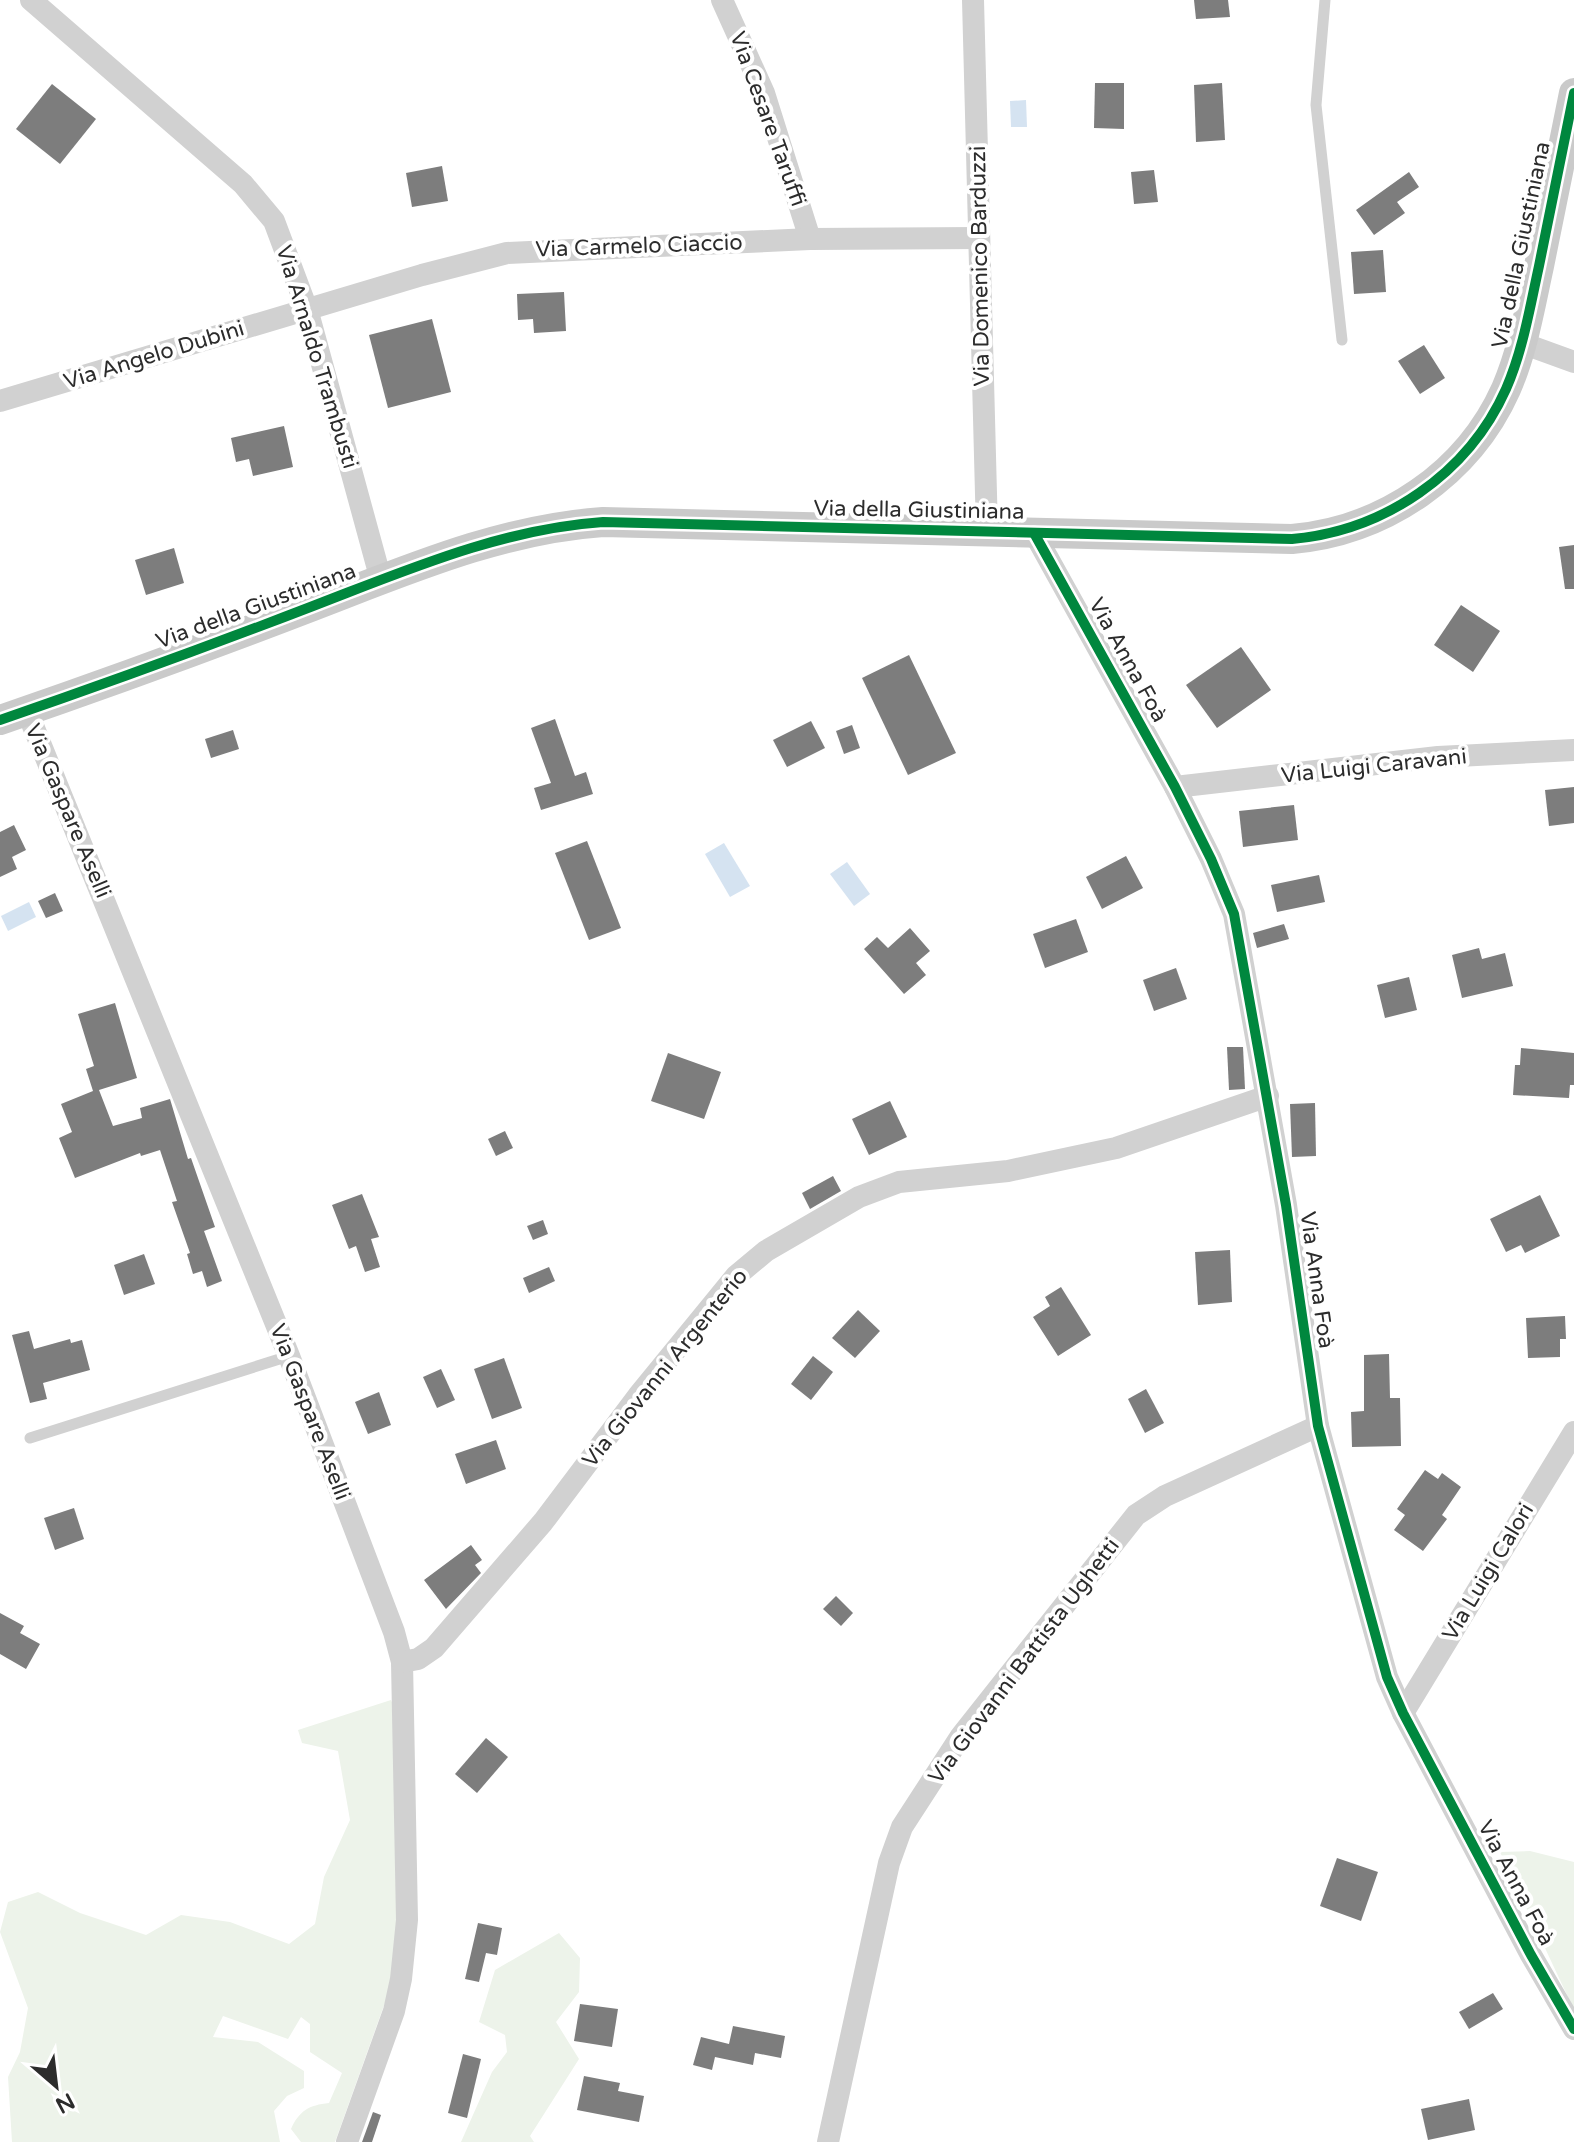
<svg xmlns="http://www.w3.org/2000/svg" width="1574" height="2142" font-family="'Varela Round',sans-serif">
<rect width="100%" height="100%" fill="#fff"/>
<!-- green -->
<g fill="#edf3ea">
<path d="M391 1700 396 1711V1957L392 1983 335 2142H301L291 2129C299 2111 309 2105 329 2103L342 2073 310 2052V2024L301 2017 288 2039 223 2016 213 2037 258 2042 304 2071V2088L287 2096 274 2111 280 2142H12L8 2077 20 2052 28 2008 0 1932 8 1902 38 1892 80 1913 146 1935 181 1915 230 1922 289 1944 315 1924 324 1877 350 1820 338 1751 302 1743 298 1730Z"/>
<polygon points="1530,1851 1574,1862 1574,2010 1500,1852"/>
<polygon points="559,1933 580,1958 579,1992 556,2022 579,2059 530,2136 534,2142 461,2142 492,2072 507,2052 505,2035 479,2022 495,1970"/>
</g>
<!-- water -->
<g fill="#d5e3f1">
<polygon points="1026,100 1027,127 1011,127 1010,101"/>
<polygon points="724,843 750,886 730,897 705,854"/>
<polygon points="847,862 870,894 854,906 830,874"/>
<polygon points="29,902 36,917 8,931 1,916"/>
</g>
<!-- building -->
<g fill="#7d7d7d">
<polygon points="1194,0 1228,0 1230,17 1196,19"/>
<polygon points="1095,83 1124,83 1124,129 1094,128"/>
<polygon points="1222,83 1225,140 1196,142 1194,85"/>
<polygon points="52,84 96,119 60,164 16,129"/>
<polygon points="442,166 448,201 412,207 406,173"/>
<polygon points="1154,170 1158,202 1134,204 1131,172"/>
<polygon points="1409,172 1419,187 1397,202 1405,213 1374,235 1356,210"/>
<polygon points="1383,250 1386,292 1354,294 1351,252"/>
<polygon points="564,292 566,331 534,333 533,319 518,320 517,294"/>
<polygon points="432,319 451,392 388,408 369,335"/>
<polygon points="1424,345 1445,378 1420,394 1398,361"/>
<polygon points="284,426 293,467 253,476 249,459 236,462 231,438"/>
<polygon points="1574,545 1574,589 1565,589 1559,547"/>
<polygon points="174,548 184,583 146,595 135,560"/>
<polygon points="1461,605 1500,631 1473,672 1434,645"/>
<polygon points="1241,647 1271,690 1217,728 1186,685"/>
<polygon points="909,655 956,753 908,775 862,678"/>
<polygon points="555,719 575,776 586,772 593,794 541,810 534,788 551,783 531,728"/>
<polygon points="811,721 825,748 787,767 773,740"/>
<polygon points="852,725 860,748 844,754 836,731"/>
<polygon points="233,730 239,749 211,758 205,739"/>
<polygon points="1574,787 1574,823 1549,826 1545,790"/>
<polygon points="1294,805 1298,840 1243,847 1239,811"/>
<polygon points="14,825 26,850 12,857 17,869 0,877 0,832"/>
<polygon points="587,841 621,928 589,940 555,853"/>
<polygon points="1126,856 1143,888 1102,909 1086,877"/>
<polygon points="1319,875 1325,902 1277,912 1271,885"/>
<polygon points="55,893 63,911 46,918 38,901"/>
<polygon points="1076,919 1088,952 1045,968 1033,934"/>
<polygon points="1284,924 1289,939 1257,948 1253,933"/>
<polygon points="910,928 930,951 916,963 926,975 904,994 864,949 877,937 888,948"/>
<polygon points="1479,948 1482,959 1505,953 1513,986 1462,998 1452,955"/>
<polygon points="1176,968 1187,999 1154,1011 1143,980"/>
<polygon points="1409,977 1417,1010 1385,1018 1377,985"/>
<polygon points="115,1003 137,1078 99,1090 113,1126 142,1118 140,1108 170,1099 188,1159 191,1158 215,1227 204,1231 222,1281 207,1287 202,1271 193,1274 187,1254 190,1253 172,1202 177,1201 160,1150 141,1156 140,1153 75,1178 59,1138 72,1132 61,1104 93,1091 86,1069 94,1066 78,1014"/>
<polygon points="1227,1047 1243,1047 1245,1089 1229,1090"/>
<polygon points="1521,1048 1574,1053 1574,1085 1570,1085 1569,1098 1513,1095 1515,1065 1520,1065"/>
<polygon points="668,1053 721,1072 704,1119 651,1101"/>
<polygon points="890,1101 907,1137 869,1155 852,1119"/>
<polygon points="1315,1103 1316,1156 1292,1157 1290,1104"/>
<polygon points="505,1131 513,1148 496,1156 488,1139"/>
<polygon points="833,1176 841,1191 810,1209 802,1193"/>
<polygon points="362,1194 379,1237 371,1239 380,1267 365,1272 356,1246 349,1249 332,1205"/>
<polygon points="1540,1195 1560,1236 1525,1253 1521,1245 1506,1252 1490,1219"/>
<polygon points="543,1220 548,1234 533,1240 527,1226"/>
<polygon points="1230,1250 1232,1302 1198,1305 1195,1252"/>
<polygon points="144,1254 155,1284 124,1295 114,1265"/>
<polygon points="549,1267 555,1281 529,1293 523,1278"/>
<polygon points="1061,1287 1091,1335 1058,1356 1033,1317 1050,1306 1045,1297"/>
<polygon points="858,1310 880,1331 855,1358 832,1338"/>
<polygon points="1565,1316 1566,1339 1560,1339 1560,1357 1528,1358 1526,1318"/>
<polygon points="29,1331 34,1349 70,1339 71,1343 82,1340 90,1370 43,1383 47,1399 30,1403 12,1335"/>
<polygon points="1389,1354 1390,1398 1400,1398 1401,1446 1352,1447 1351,1412 1364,1411 1364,1355"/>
<polygon points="813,1356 833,1372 811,1400 791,1384"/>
<polygon points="504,1358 522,1408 492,1419 474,1369"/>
<polygon points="441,1369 455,1400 437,1408 423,1377"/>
<polygon points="1146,1389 1164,1423 1145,1433 1128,1399"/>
<polygon points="379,1392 391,1425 368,1434 355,1402"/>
<polygon points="496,1440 506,1469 466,1484 455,1454"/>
<polygon points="1425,1470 1438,1479 1442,1473 1461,1487 1442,1515 1447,1519 1423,1551 1394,1530 1405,1515 1397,1509"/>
<polygon points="74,1508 84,1539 55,1550 44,1518"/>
<polygon points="471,1545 482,1560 475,1565 481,1573 446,1609 424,1580"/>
<polygon points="836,1596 853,1613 841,1626 823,1609"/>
<polygon points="0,1613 24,1626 20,1633 40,1644 26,1669 0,1654"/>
<polygon points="486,1738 508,1757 477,1793 455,1774"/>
<polygon points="1337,1858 1378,1872 1361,1921 1320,1906"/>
<polygon points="478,1923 502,1928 497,1955 486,1953 479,1982 465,1979"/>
<polygon points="1493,1993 1503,2009 1469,2029 1459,2012"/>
<polygon points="580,2004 618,2009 612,2047 574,2041"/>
<polygon points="733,2026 785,2036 781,2058 755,2053 753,2065 715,2057 712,2070 693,2065 701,2037 729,2044"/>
<polygon points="463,2054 481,2059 467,2118 448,2113"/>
<polygon points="584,2076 620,2083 618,2091 644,2096 639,2122 577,2110"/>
<polygon points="1469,2099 1475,2130 1428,2140 1421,2109"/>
<polygon points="373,2112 381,2115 372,2142 362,2142"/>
</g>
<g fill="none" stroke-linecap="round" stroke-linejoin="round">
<!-- lane -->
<g stroke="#d1d1d1" stroke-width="11">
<polyline points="1325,0 1316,105 1342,340"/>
<polyline points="30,1438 289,1356"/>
</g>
<!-- street -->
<g stroke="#d1d1d1" stroke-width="22">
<polyline points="31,0 243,184 274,221 307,309 381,580"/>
<polyline points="722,0 764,93 810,239"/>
<polyline points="973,0 987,532"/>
<polyline points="1522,343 1574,362"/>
<polyline points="0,401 422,275 507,253 810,239 979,238"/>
<polyline points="1034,533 1175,787 1211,859 1234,914 1286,1205 1318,1426 1387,1677 1403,1713 1531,1955 1574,2029"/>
<polyline points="27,711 289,1356 394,1632 402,1662 407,1920 401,1979 394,2011 347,2142"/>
<polyline points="1175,787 1438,757 1574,750"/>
<polyline points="402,1662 418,1659 434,1648 543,1522 638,1396 736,1276 766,1251 859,1197 899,1182 1008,1171 1116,1148 1268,1096"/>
<polyline points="1403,1713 1574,1432"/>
<polyline points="828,2142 889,1863 902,1827 961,1736 1136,1515 1165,1496 1318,1426"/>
</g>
<!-- secondary -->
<path stroke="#cacaca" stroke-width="30" d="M0 720C105 684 209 646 313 606 407 570 501 529 603 522L1292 539C1384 531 1468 474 1506 389 1523 350 1530 307 1539 266 1551 208 1562 150 1574 93"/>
<defs>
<g id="cycleway">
<polyline points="1034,533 1175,787 1211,859 1234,914 1286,1205 1318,1426 1387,1677 1403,1713 1531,1955 1574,2029"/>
<path d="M0 720C105 684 209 646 313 606 407 570 501 529 603 522L1292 539C1384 531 1468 474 1506 389 1523 350 1530 307 1539 266 1551 208 1562 150 1574 93"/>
</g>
</defs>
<!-- cycleway casing -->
<use href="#cycleway" stroke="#fff" stroke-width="15"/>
<!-- cycleway -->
<use href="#cycleway" stroke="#00873e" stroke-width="10"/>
</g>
<g text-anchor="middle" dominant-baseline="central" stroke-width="8" stroke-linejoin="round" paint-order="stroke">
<!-- street labels -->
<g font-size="22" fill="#2c2c2c" stroke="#fff">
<text transform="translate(768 119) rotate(70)">Via Cesare Taruffi</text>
<text transform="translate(1521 245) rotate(-78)">Via della Giustiniana</text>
<text transform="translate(639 246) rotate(-2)">Via Carmelo Ciaccio</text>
<text transform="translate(980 266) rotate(-91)">Via Domenico Barduzzi</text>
<text transform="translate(154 355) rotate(-17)">Via Angelo Dubini</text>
<text transform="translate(317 357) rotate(73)">Via Arnaldo Trambusti</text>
<text transform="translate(919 510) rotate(1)">Via della Giustiniana</text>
<text transform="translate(256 606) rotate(-20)">Via della Giustiniana</text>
<text transform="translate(1128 660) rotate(61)">Via Anna Foà</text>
<text transform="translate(1374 766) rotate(-6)">Via Luigi Caravani</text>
<text transform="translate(68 811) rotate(67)">Via Gaspare Aselli</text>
<text transform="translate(1317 1280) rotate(82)">Via Anna Foà</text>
<text transform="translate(665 1368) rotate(-51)">Via Giovanni Argenterio</text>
<text transform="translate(310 1412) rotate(69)">Via Gaspare Aselli</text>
<text transform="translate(1488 1572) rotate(-59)">Via Luigi Calori</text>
<text transform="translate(1024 1661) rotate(-53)">Via Giovanni Battista Ughetti</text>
<text transform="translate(1516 1883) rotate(62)">Via Anna Foà</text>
</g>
</g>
<!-- north arrow -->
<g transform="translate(56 2086) rotate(152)" stroke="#ffffff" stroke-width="6" paint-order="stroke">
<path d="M0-6L14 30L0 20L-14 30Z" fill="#2c2c2c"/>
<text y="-12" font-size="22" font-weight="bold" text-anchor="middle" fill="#2c2c2c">N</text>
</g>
</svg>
